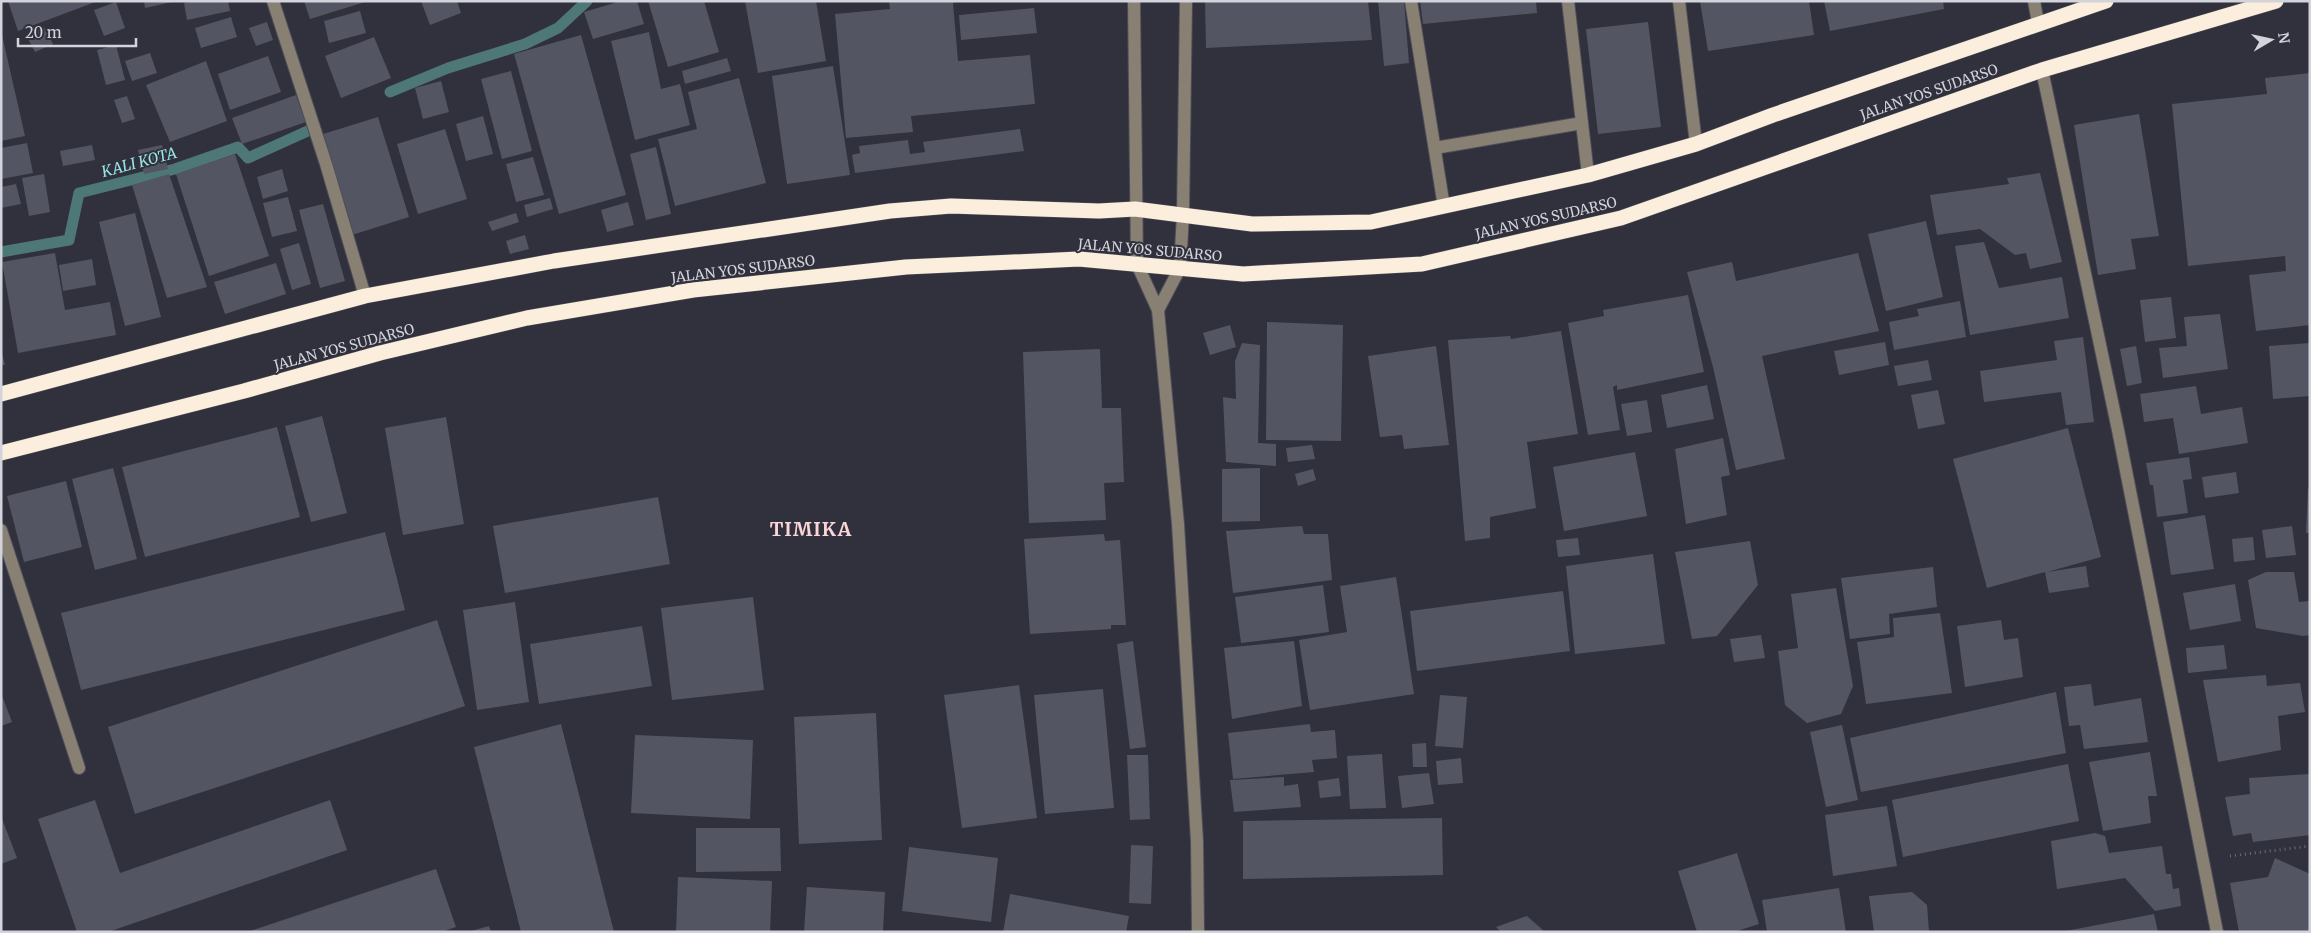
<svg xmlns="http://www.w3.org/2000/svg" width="2311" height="933" font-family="Merriweather,serif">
<rect width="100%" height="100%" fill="#30313d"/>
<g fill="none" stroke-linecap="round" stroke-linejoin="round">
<!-- stream -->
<g stroke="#4e7777" stroke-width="11">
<polyline points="390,92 448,68 525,44 558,28 587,1"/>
<polyline points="1,252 69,240 79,193 175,169 238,147 248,158 310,130"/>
</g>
</g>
<!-- building -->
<g fill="#545562">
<polygon points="8,1 98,1 18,31"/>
<polygon points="144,1 172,1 172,2 145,8"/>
<polygon points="192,1 228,1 230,11 187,20 184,3"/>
<polygon points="304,1 364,1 365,2 310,19"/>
<polygon points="421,1 457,1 461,13 430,25"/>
<polygon points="621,1 637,1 644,24 593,39 584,12"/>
<polygon points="648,1 704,1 719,52 668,67"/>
<polygon points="745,1 816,1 826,61 758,73"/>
<polygon points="889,1 959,1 953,3 958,61 1030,55 1035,104 911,116 913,132 846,138 835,14 890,9"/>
<polygon points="1205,1 1368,1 1372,40 1206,48"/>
<polygon points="1378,1 1404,1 1409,63 1384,66"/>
<polygon points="1420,1 1536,1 1537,13 1423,24"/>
<polygon points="1700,1 1809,1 1814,35 1708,51"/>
<polygon points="1824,1 1943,1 1944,9 1830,31"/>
<polygon points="116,2 125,28 104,36 94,10"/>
<polygon points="1034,8 1037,33 961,40 959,15"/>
<polygon points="360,11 366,33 329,43 324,21"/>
<polygon points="231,17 237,37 201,48 195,28"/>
<polygon points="267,22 273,40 256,46 249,28"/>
<polygon points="1648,22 1661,127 1598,134 1586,29"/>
<polygon points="44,27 53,44 35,52 26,35"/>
<polygon points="649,32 661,89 680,84 690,125 635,140 611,41"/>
<polygon points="2,35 25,136 1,141 1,36"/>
<polygon points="581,35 626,195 559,214 514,54"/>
<polygon points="374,37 391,78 341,98 325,56"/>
<polygon points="116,45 125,80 106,85 97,50"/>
<polygon points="150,53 157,73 132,81 125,61"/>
<polygon points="268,56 281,92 230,110 218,74"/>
<polygon points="727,58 731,71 685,84 682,71"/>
<polygon points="206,61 227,121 170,142 146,85"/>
<polygon points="833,66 850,175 787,184 772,76"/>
<polygon points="511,71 532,151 502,159 481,79"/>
<polygon points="2310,73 2310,325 2256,331 2249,275 2286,271 2285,256 2188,266 2172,104 2267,94 2265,78"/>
<polygon points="739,78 766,183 675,206 658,139 697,129 688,92"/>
<polygon points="441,81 449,112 423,119 415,88"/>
<polygon points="296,95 306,122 242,144 232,118"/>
<polygon points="127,96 135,119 122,123 114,100"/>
<polygon points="2139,114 2159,236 2131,239 2136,269 2098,275 2074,125"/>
<polygon points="483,116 493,154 466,161 456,124"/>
<polygon points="378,117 409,217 352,235 320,135"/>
<polygon points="445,129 467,199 418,214 397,144"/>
<polygon points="1020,129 1024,151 855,173 852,155 860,153 859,146 908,140 910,154 925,152 923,142"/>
<polygon points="27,143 33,173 1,179 1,148"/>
<polygon points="92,145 95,160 63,166 60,151"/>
<polygon points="162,145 168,169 144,174 138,150"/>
<polygon points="656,147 671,214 646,220 630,154"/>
<polygon points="235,154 269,256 209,276 176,174"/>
<polygon points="533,157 544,195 516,202 506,164"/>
<polygon points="282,169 288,191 263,199 257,177"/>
<polygon points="2040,173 2062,262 2030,269 2026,253 2015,255 1980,229 1937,235 1930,195 2009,184 2007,178"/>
<polygon points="44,174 50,212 29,216 22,178"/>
<polygon points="169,174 207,287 167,298 132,185"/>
<polygon points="16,184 21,204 1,208 1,187"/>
<polygon points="288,197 297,231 272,237 263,203"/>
<polygon points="550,198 553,209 527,217 524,205"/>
<polygon points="628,202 634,225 607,232 601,210"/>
<polygon points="323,204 345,281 320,288 299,210"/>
<polygon points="135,213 161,317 125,326 99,222"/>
<polygon points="516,213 519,222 492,231 488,222"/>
<polygon points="1926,221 1943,297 1886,311 1868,234"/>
<polygon points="525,235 529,249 510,254 506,241"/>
<polygon points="1984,242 1999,288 2062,277 2069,318 1970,335 1955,246"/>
<polygon points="299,243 311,284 292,290 280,249"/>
<polygon points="55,253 65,310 110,302 116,335 18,353 2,262"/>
<polygon points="1858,253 1879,331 1762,356 1785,459 1736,470 1713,367 1687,272 1732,262 1736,281"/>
<polygon points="92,259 96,285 63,291 59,265"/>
<polygon points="276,263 286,294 225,314 214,282"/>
<polygon points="1688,295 1704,372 1617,390 1617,385 1613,387 1620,430 1588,435 1568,323 1604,316 1603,310"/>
<polygon points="2171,297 2176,338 2145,342 2140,300"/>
<polygon points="1960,301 1966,337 1894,350 1889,322 1919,316 1917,309"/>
<polygon points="2220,314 2228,369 2163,378 2159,348 2187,346 2184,317"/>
<polygon points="1267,322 1343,325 1341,441 1266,440"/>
<polygon points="1230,325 1236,347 1210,355 1203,333"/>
<polygon points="1561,331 1578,434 1527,442 1536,508 1490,517 1490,538 1465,541 1448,340 1510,336 1511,339"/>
<polygon points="2083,337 2094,422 2066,425 2061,392 1984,402 1980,371 2057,360 2054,341"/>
<polygon points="1885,342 1889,365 1839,375 1834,351"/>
<polygon points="1242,343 1260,345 1258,443 1276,444 1276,466 1226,462 1223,397 1236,399 1235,361"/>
<polygon points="2310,343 2310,396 2273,399 2269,346"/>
<polygon points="1436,346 1449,445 1404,449 1402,435 1380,437 1368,356"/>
<polygon points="2136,346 2142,383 2127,386 2120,349"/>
<polygon points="1,349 5,365 1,365"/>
<polygon points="1100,349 1102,408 1121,408 1124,482 1104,483 1106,520 1029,523 1023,352"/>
<polygon points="1928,360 1932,380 1898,386 1894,366"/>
<polygon points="1707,385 1714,419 1667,428 1661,395"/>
<polygon points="2196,386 2201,414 2242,407 2248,443 2179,454 2173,418 2144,422 2140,394"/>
<polygon points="1938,390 1945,424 1918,429 1911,395"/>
<polygon points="1647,400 1652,432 1627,436 1621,404"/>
<polygon points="322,416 347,513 311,522 285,426"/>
<polygon points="446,417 464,524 403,535 385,428"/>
<polygon points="277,427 300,517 145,557 122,467"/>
<polygon points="2068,428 2101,557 2047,572 2086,566 2089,587 2049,593 2045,572 1987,588 1953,459"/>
<polygon points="1723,438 1730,475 1721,477 1727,515 1686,524 1675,449"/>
<polygon points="1312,445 1315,459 1288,462 1286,448"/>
<polygon points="1635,452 1647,516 1564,531 1553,467"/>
<polygon points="2189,457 2192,479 2183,480 2188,513 2157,517 2153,485 2150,485 2146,463"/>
<polygon points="113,468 137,559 95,570 72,479"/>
<polygon points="1260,468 1260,521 1222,522 1222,469"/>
<polygon points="1313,469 1316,480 1298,486 1295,474"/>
<polygon points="2236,472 2239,493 2205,498 2202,477"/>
<polygon points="66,481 82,547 24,562 7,496"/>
<polygon points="2308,488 2310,488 2310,533 2306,533"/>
<polygon points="658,497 670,564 505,593 493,526"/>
<polygon points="2205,515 2214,569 2171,575 2163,522"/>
<polygon points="1302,526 1304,534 1328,534 1332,580 1233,593 1226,531"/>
<polygon points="2292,526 2296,555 2266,558 2262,530"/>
<polygon points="385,532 405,610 81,690 61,613"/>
<polygon points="1104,534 1105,541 1120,540 1126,625 1111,625 1111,629 1030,634 1024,539"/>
<polygon points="2253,537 2255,560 2234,562 2232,539"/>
<polygon points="1578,538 1580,555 1558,557 1556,540"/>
<polygon points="1750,541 1758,585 1717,636 1692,639 1675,552"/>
<polygon points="1653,554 1665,644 1575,654 1566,566"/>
<polygon points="1933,567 1937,607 1889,614 1890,634 1850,639 1841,578"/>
<polygon points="2266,572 2294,572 2299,602 2310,601 2310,635 2303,636 2256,628 2248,580"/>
<polygon points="1396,577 1414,694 1310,710 1299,640 1347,632 1340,586"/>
<polygon points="2235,584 2241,621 2190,630 2183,593"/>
<polygon points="1323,585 1329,632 1241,643 1235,597"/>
<polygon points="1836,588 1853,686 1841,714 1807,723 1785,705 1778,651 1798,648 1791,594"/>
<polygon points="1563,591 1570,651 1417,671 1410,611"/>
<polygon points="753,597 764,690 672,700 661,608"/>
<polygon points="515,602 529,702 477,710 463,610"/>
<polygon points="1940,613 1952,693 1866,704 1857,642 1894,637 1893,618"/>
<polygon points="437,620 465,706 135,814 108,727"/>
<polygon points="2001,620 2004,640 2018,638 2023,677 1965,687 1957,626"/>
<polygon points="642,626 652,686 539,704 530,644"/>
<polygon points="1761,635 1765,658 1734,662 1730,639"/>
<polygon points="1133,641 1146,747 1130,749 1117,644"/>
<polygon points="1294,641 1302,706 1232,719 1224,648"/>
<polygon points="2224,645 2227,669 2188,673 2186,648"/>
<polygon points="2266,675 2267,686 2300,683 2305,712 2278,716 2281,750 2218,762 2203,680"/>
<polygon points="2091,684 2094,706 2141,698 2148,742 2084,749 2080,725 2069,726 2064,687"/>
<polygon points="1019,685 1037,818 962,828 944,695"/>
<polygon points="1103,689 1114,808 1045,814 1034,695"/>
<polygon points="2056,692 2066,753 1861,792 1850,738"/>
<polygon points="1,693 12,722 1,726"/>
<polygon points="1440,695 1467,697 1463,748 1435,746"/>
<polygon points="876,713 882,840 799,844 794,717"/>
<polygon points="561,724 614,932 521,932 474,747"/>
<polygon points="1310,724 1311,732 1335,730 1337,758 1312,760 1314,772 1233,779 1228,733"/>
<polygon points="1842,725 1858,800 1826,807 1810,732"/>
<polygon points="635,735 753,740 750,819 631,813"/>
<polygon points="1426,743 1427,767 1413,767 1412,744"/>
<polygon points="2150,752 2157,796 2148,796 2151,823 2103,831 2089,762"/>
<polygon points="1382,754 1386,808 1350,809 1347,756"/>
<polygon points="1127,755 1148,755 1150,819 1130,820"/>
<polygon points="1461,758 1463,783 1438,785 1436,761"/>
<polygon points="2068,764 2079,821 1903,857 1892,800"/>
<polygon points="1429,773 1434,804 1402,808 1398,776"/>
<polygon points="2310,774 2310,835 2253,842 2251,833 2233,836 2225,797 2250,794 2249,778"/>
<polygon points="1284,777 1284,786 1298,784 1301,807 1234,812 1230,780"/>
<polygon points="1339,778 1341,796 1320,798 1318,781"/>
<polygon points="95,800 120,873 330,800 347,850 108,932 77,932 38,819"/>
<polygon points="1887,806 1897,866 1833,876 1825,815"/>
<polygon points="1,816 17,858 1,864"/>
<polygon points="1442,818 1443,875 1243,879 1243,821"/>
<polygon points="696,828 780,828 781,871 696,872"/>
<polygon points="2095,833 2105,836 2109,853 2162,846 2166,874 2171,874 2173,889 2179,888 2181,906 2155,911 2125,878 2057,889 2051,841"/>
<polygon points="1131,845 1153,846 1151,904 1129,903"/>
<polygon points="909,847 998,858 991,922 902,911"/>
<polygon points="1737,853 1759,924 1734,932 1697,932 1678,871"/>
<polygon points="2275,858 2310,874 2310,932 2239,932 2230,883 2268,877"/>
<polygon points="436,869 456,927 441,932 247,932"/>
<polygon points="678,877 772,881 770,932 676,932"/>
<polygon points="807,887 885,892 883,932 804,932"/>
<polygon points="1839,888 1846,932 1767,932 1762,900"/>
<polygon points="1912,892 1927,905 1929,931 1874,932 1869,896"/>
<polygon points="1010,894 1129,916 1126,932 1003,932"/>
<polygon points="2154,914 2158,932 2067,932 2066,931"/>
<polygon points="1527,916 1545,932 1501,932 1496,927"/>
<polygon points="489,926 491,932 471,932 471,931"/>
</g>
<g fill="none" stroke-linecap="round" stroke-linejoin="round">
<defs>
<g id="minor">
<polyline points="273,1 326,164 365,296"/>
<polyline points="1134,1 1137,264 1158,310 1178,524 1197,841 1198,932"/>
<polyline points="1411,1 1444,207"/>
<polyline points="1568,1 1588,175"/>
<polyline points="1679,1 1696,144"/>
<polyline points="2034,1 2038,23"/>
<polyline points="2042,70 2118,430 2217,932"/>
<polyline points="1435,148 1582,123"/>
<polyline points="1158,310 1180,268 1183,214 1186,1"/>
<polyline points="1,530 79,768"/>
</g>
<g id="highway">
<polyline points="1,394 365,296 554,261 890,211 951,206 1099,211 1135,209 1252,224 1371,222 1588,175 1696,144 1773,115 2106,1"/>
<polyline points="1,453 244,391 380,353 527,318 693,290 906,267 1079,259 1243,274 1422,264 1621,218 2042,70 2276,1"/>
</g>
</defs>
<!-- minor casing -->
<use href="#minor" stroke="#4d4e59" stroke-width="14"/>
<!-- highway casing -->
<use href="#highway" stroke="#4d4e59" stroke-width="16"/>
<!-- path -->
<polyline stroke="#6b6c76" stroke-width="3" stroke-dasharray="1 4" stroke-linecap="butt" points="2230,856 2310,846"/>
<!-- minor -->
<use href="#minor" stroke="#898074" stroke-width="12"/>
<!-- highway -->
<use href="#highway" stroke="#fbeedd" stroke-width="15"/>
</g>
<g text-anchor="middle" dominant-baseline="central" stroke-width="4" stroke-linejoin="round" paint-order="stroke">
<!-- street labels -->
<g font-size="14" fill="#d2d3db" stroke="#30313d">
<text transform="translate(1929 92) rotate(-19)">JALAN YOS SUDARSO</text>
<text transform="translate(1546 218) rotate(-13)">JALAN YOS SUDARSO</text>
<text transform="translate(1150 250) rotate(5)">JALAN YOS SUDARSO</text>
<text transform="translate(743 269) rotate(-7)">JALAN YOS SUDARSO</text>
<text transform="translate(344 347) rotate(-15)">JALAN YOS SUDARSO</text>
</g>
<!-- water labels -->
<g font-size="15" font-style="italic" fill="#98e5e6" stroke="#30313d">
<text transform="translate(139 162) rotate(-15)">KALI KOTA</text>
</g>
<!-- district labels -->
<g font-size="19" font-weight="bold" letter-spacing="1" fill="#fad6d7" stroke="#30313d">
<text x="811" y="529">TIMIKA</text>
</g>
</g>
<!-- border -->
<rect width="2311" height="933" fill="none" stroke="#d2d3db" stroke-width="5"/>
<!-- north arrow -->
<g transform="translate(2271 40) rotate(81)" stroke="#30313d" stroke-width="4" paint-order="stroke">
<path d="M0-4L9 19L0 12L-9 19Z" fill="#d2d3db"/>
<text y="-8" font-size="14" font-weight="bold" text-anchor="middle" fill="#d2d3db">N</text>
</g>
<!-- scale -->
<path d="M18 38v8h118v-8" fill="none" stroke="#d2d3db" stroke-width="2.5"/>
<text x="25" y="38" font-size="15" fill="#d2d3db" stroke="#30313d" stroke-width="4" paint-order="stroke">20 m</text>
</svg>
